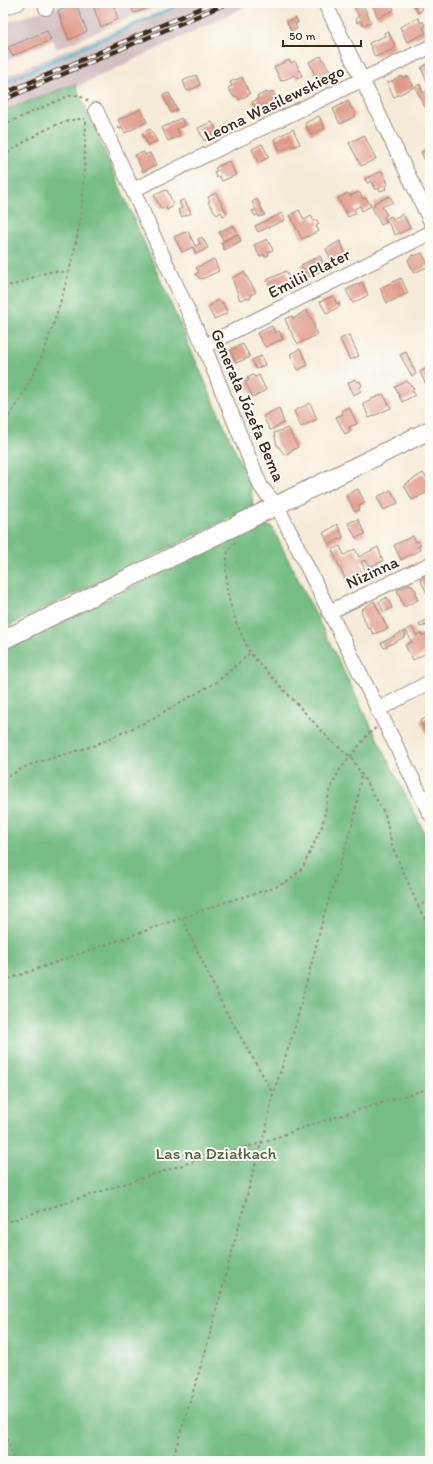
<svg xmlns="http://www.w3.org/2000/svg" width="433" height="1464" font-family="Itim,sans-serif">
<rect width="100%" height="100%" fill="#fdfcf7"/>
<filter id="ink" filterUnits="userSpaceOnUse"><feTurbulence type="fractalNoise" baseFrequency=".025" numOctaves="2"/><feDisplacementMap in="SourceGraphic" scale="8" xChannelSelector="R" yChannelSelector="G"/><feConvolveMatrix kernelMatrix="1 2 1 2 8 2 1 2 1" color-interpolation-filters="sRGB"/></filter>
<filter id="wash" filterUnits="userSpaceOnUse"><feTurbulence type="fractalNoise" baseFrequency=".012" numOctaves="4" result="noise"/><feDisplacementMap in="SourceGraphic" scale="16" xChannelSelector="R" yChannelSelector="G"/><feGaussianBlur stdDeviation="0.9" result="paint"/><feColorMatrix in="noise" values="0 0 0 0 0 0 0 0 0 0 0 0 0 0 0 0 0 1.4 0 .05"/><feComposite in="paint" operator="in"/></filter>
<g filter="url(#wash)">
<rect width="100%" height="100%" fill="#f6ebd8"/>
<!-- industrial -->
<g fill="#d2bec1">
<polygon points="65,3 164,3 57,49 53,40 3,62 3,24"/>
<polygon points="181,3 253,3 3,122 3,77"/>
</g>
<!-- forest -->
<g fill="#74bd84" stroke="#587451">
<polygon points="75,84 251,487 253,507 3,629 3,111"/>
<polygon points="260,524 272,527 430,844 430,1461 3,1461 3,650"/>
</g>
<g fill="none" stroke-linecap="round" stroke-linejoin="round">
<!-- stream -->
<polyline stroke="#55c0d0" stroke-width="3" points="3,83 184,3"/>
</g>
<g id="blocks">
<!-- building -->
<g fill="#e09988">
<polygon points="92,3 113,3 118,19 101,27"/>
<polygon points="129,3 150,3 151,7 134,13"/>
<polygon points="360,3 362,3 371,22 363,25 361,21 357,23 356,18 359,17 354,6"/>
<polygon points="374,3 391,3 394,10 378,18 372,4"/>
<polygon points="413,3 419,3 422,10 418,13"/>
<polygon points="76,4 87,31 69,40 58,11"/>
<polygon points="296,18 298,23 295,24 297,29 291,31 287,22"/>
<polygon points="418,18 421,23 423,21 425,26 423,27 426,33 407,42 400,27"/>
<polygon points="47,31 51,40 12,56 8,47"/>
<polygon points="388,31 396,48 375,57 369,43 385,36 384,33"/>
<polygon points="321,56 331,73 317,79 309,62"/>
<polygon points="289,60 291,63 295,61 302,76 297,79 295,75 281,81 274,67"/>
<polygon points="430,62 430,83 428,84 421,68"/>
<polygon points="196,75 200,84 199,86 187,91 183,81"/>
<polygon points="402,76 403,78 408,76 414,87 394,97 387,83"/>
<polygon points="242,77 250,94 239,100 237,96 234,97 228,88 232,86 230,82"/>
<polygon points="420,84 423,93 429,90 430,92 430,105 425,107 415,87"/>
<polygon points="273,91 280,105 259,115 252,102 258,99 257,96 267,92 268,94"/>
<polygon points="169,93 177,110 171,113 163,95"/>
<polygon points="348,101 356,116 340,124 333,109"/>
<polygon points="141,109 147,122 125,133 122,128 119,129 118,126 120,124 118,120"/>
<polygon points="319,116 325,128 311,135 305,123"/>
<polygon points="181,118 185,125 177,129 180,136 168,141 162,128"/>
<polygon points="212,122 218,134 204,141 198,128"/>
<polygon points="150,129 157,141 148,146 142,133"/>
<polygon points="293,129 300,144 280,151 274,139"/>
<polygon points="364,135 376,159 361,166 349,143"/>
<polygon points="262,144 269,157 258,163 252,149"/>
<polygon points="427,149 430,151 430,161 426,163 421,152"/>
<polygon points="144,152 145,155 150,153 156,165 143,172 135,155"/>
<polygon points="229,161 236,175 222,181 219,176 217,178 214,172 217,171 215,168"/>
<polygon points="382,171 388,184 385,186 386,189 380,191 379,188 375,190 371,181 367,183 365,179"/>
<polygon points="167,190 173,203 171,204 172,207 167,210 166,207 161,209 154,195"/>
<polygon points="359,192 363,199 366,198 371,206 362,211 360,206 354,209 356,213 348,217 338,198 348,193 350,196"/>
<polygon points="216,193 227,214 223,216 221,212 217,215 208,202 210,201 208,197"/>
<polygon points="390,196 393,202 382,207 387,215 384,217 386,222 381,225 372,207 375,206 374,203"/>
<polygon points="184,199 191,213 182,217 178,210 182,208 179,202"/>
<polygon points="257,199 265,215 259,217 258,214 255,216 252,211 256,210 252,202"/>
<polygon points="299,210 304,220 311,216 314,221 317,220 319,224 316,226 319,231 302,239 290,215"/>
<polygon points="282,213 285,220 258,232 255,226"/>
<polygon points="403,214 410,228 395,235 386,219 391,216 393,219"/>
<polygon points="233,225 238,233 223,240 219,232"/>
<polygon points="188,231 195,246 200,244 198,239 202,237 208,248 196,254 193,247 182,252 174,237"/>
<polygon points="238,234 241,241 224,250 221,243"/>
<polygon points="267,239 273,250 268,252 269,255 265,257 264,254 260,257 254,245"/>
<polygon points="340,241 346,255 332,262 326,249"/>
<polygon points="422,253 429,266 414,273 408,260 413,254 414,256"/>
<polygon points="320,256 324,265 319,268 321,271 307,278 301,265"/>
<polygon points="214,259 219,271 202,279 199,278 195,274 199,272 196,268"/>
<polygon points="286,271 293,285 274,294 267,280"/>
<polygon points="244,272 256,292 251,295 251,298 245,298 240,300 232,278"/>
<polygon points="401,278 408,293 387,303 380,288"/>
<polygon points="362,282 368,295 353,303 346,290"/>
<polygon points="333,296 337,304 339,303 340,306 327,314 320,302"/>
<polygon points="218,300 220,303 222,302 228,313 214,319 208,307"/>
<polygon points="306,310 312,319 317,335 298,344 290,330 288,328 289,328 285,319 292,316 293,319"/>
<polygon points="272,326 275,333 279,331 283,339 265,347 257,333"/>
<polygon points="349,335 359,356 350,360 340,339"/>
<polygon points="243,344 250,357 236,363 230,350"/>
<polygon points="300,349 308,365 298,370 290,354"/>
<polygon points="406,352 416,374 412,376 400,355"/>
<polygon points="261,356 265,365 256,369 252,360"/>
<polygon points="430,366 430,388 428,389 420,372"/>
<polygon points="253,375 255,377 259,375 266,390 253,397 245,382 249,380 247,378"/>
<polygon points="355,379 357,382 360,381 362,386 359,388 361,391 354,395 348,383"/>
<polygon points="407,381 414,389 412,390 415,395 402,402 395,387"/>
<polygon points="383,394 391,408 369,418 363,403"/>
<polygon points="310,403 317,419 301,427 294,411"/>
<polygon points="349,407 357,424 349,427 351,431 345,434 336,417 343,414 341,411"/>
<polygon points="279,408 284,423 270,430 263,416"/>
<polygon points="288,428 298,447 285,455 277,445 274,433"/>
<polygon points="423,473 428,480 427,481 430,491 412,500 404,485"/>
<polygon points="358,489 365,503 359,506 360,509 355,512 346,495"/>
<polygon points="391,490 398,503 384,510 377,497"/>
<polygon points="358,519 365,534 356,538 348,523"/>
<polygon points="337,524 343,537 329,545 323,533"/>
<polygon points="430,533 430,542 426,535"/>
<polygon points="413,536 416,542 418,541 421,545 418,546 420,550 401,560 394,545"/>
<polygon points="340,546 344,555 355,549 359,557 378,547 383,561 370,567 366,560 361,562 368,575 348,585 332,550"/>
<polygon points="430,574 430,591 427,593 420,579"/>
<polygon points="410,584 417,592 415,593 418,600 404,607 397,590"/>
<polygon points="387,597 392,608 384,612 379,602"/>
<polygon points="374,601 388,629 373,634 370,628 368,629 361,610"/>
<polygon points="430,618 430,624 420,627 419,624"/>
<polygon points="412,627 416,635 421,633 422,636 430,632 430,651 413,660 405,645 412,642 406,630"/>
<polygon points="404,631 406,636 384,648 381,643"/>
<polygon points="430,716 430,733 427,734 420,721"/>
</g>
</g>
</g>
<g filter="url(#ink)">
<use href="#blocks" fill-opacity="0" stroke="#988a7b" stroke-width="1"/>
<g fill="none" stroke-linecap="round" stroke-linejoin="round">
<defs>
<g id="minor">
<polyline points="45,3 46,8"/>
<polyline points="325,3 430,220"/>
<polyline points="3,8 18,3"/>
<polyline points="96,110 204,346 261,487 277,506 430,814"/>
<polyline points="133,190 430,47"/>
<polyline points="204,346 430,233"/>
<polyline points="329,612 430,564"/>
<polyline points="377,710 430,682"/>
</g>
<polyline id="major" points="3,640 430,430"/>
</defs>
<!-- minor casing -->
<use href="#minor" stroke="#988a7b" stroke-width="16"/>
<!-- major casing -->
<use href="#major" stroke="#988a7b" stroke-width="20"/>
<!-- path -->
<g stroke="#988a7b" stroke-width="2" stroke-dasharray="3 3" stroke-linecap="butt">
<polyline points="3,125 68,96 78,95 90,102"/>
<path d="M3 157C22 142 61 117 85 119"/>
<path d="M3 284C19 291 41 265 67 273"/>
<path d="M3 427C19 399 38 371 48 340 60 306 71 268 78 232 85 195 84 156 86 119"/>
<polyline points="235,542 228,550 226,567 227,592 236,622 250,653 331,741 351,757 385,814 392,846 418,906 430,900"/>
<polyline points="3,779 29,765 93,746 146,722 218,681 250,653"/>
<polyline points="418,906 430,929"/>
<polyline points="182,918 224,1008 273,1093"/>
<polyline points="3,981 229,901 273,888 289,881 303,867 322,826 330,789 339,771 368,734 376,728"/>
<polyline points="3,1223 195,1161 261,1143 310,1125 430,1088"/>
<polyline points="3,1427 14,1461"/>
<polyline points="172,1461 206,1349 261,1143 266,1130 273,1094 294,1031 324,915 355,815 361,775"/>
</g>
<!-- minor -->
<use href="#minor" stroke="#fff" stroke-width="14"/>
<!-- major -->
<use href="#major" stroke="#fff" stroke-width="18"/>
<defs>
<g id="rail">
<polyline points="3,94 213,3"/>
<polyline points="3,100 228,3"/>
</g>
</defs>
<!-- rail casing -->
<use href="#rail" stroke="#3b2a1e" stroke-width="4.5"/>
<!-- rail -->
<use href="#rail" stroke="#fdfcf7" stroke-width="3" stroke-dasharray="9" stroke-linecap="butt"/>
</g>
</g>
<g text-anchor="middle" dominant-baseline="central" stroke-width="4" stroke-linejoin="round" paint-order="stroke">
<!-- street labels -->
<g font-size="17" fill="#3b2a1e" stroke="#fdfcf7">
<text transform="translate(274 103) rotate(-26)">Leona Wasilewskiego</text>
<text transform="translate(309 273) rotate(-27)">Emilii Plater</text>
<text transform="translate(248 405) rotate(67)">Generała Józefa Bema</text>
<text transform="translate(372 572) rotate(-25)">Nizinna</text>
</g>
<!-- park labels -->
<g font-size="17" fill="#546044" stroke="#fdfcf7">
<text x="216" y="1153">Las na Działkach</text>
</g>
</g>
<!-- margin -->
<rect width="433" height="1464" fill="none" stroke="#fdfcf7" stroke-width="16"/>
<!-- scale -->
<path d="M283 40v6h78v-6" fill="none" stroke="#3b2a1e" stroke-width="2"/>
<text x="289" y="40" font-size="12" fill="#3b2a1e" stroke="#fdfcf7" stroke-width="3" paint-order="stroke">50 m</text>
</svg>
